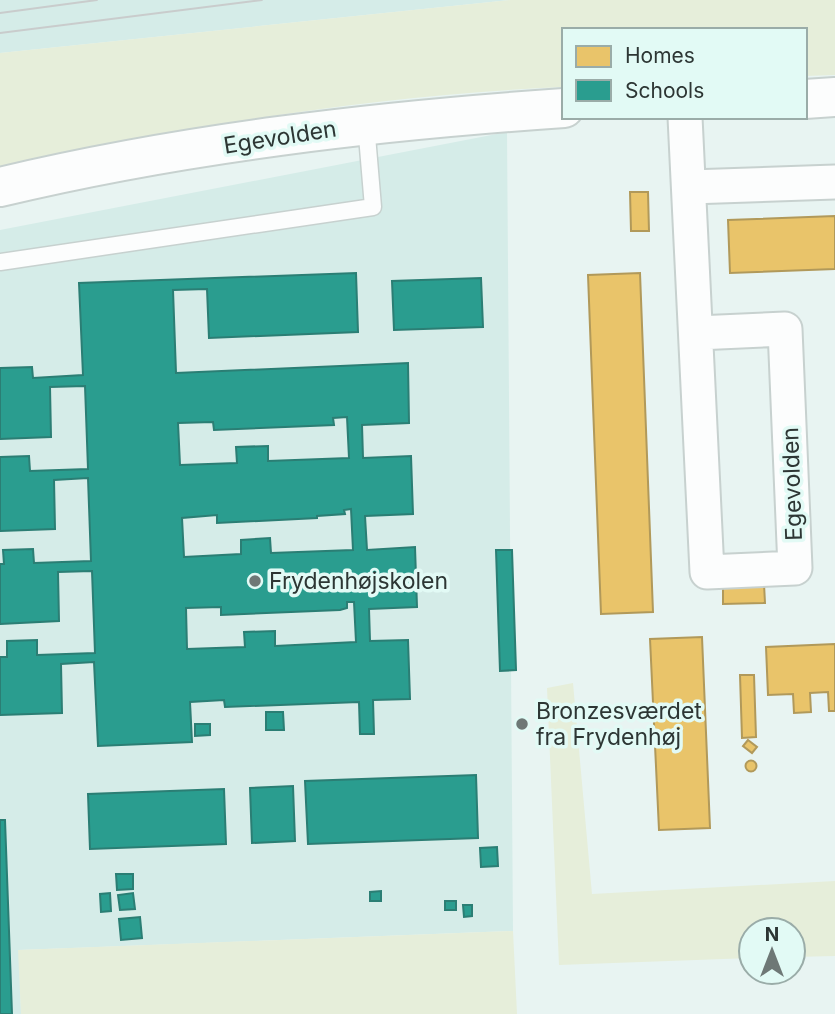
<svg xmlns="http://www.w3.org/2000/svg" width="835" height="1014" font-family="Inter,sans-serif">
<rect width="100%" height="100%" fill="#e8f4f2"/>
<!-- built -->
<g fill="#d5ece8">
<polygon points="0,0 510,0 0,53"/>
<polygon points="507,132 513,931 19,950 21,1014 0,1014 0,230"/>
</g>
<!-- green -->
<g fill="#e6eeda">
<path d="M510 0H835V75L805 76V30H564V87C374 95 185 126 0 168V53Z"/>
<polygon points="573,683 592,894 835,881 835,956 793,957 793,930 751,930 751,958 559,965 547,688"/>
<polygon points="513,931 517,1014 21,1014 18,950"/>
</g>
<!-- homes -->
<g fill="#e9c46a" stroke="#b1995a" stroke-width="2">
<polygon points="630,192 648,192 649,231 631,231"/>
<polygon points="835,216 835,269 730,273 728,220"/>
<polygon points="640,273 653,612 601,614 588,275"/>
<polygon points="764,584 765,603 723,604 723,585"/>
<polygon points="702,637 710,828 659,830 650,639"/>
<polygon points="835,644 835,711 829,711 828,692 810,693 811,712 794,713 793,694 768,695 766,647"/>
<polygon points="740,675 754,675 756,737 742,738"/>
<polygon points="748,740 757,747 752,753 743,746"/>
<circle cx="751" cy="766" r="5.5"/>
</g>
<!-- schools -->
<g fill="#2a9d8f" stroke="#2b7e74" stroke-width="2" fill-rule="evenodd">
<path d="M356 273 358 332 209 338 207 289 173 290 176 373 408 363 409 423 362 425 363 458 411 456 413 514 365 516 367 550 415 547 417 607 369 609 370 641 408 640 410 699 373 700 374 734H360L359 702 225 707 224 700 190 702 192 742 98 746 94 662 61 664 62 713 0 715V657H7V641L37 640V655L95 653 92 571 58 572 59 621 0 624V564H4L3 550 33 549 34 563 91 561 88 478 54 480 55 529 0 531V457L29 456 30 471 88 469 85 386 50 387 51 437 0 439V368L32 367 33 378 83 375 79 283ZM347 417 349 458 268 461V446L236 447 237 463 180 465 178 423 213 422 214 430 334 425 333 418ZM351 509 353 550 271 553 270 538 241 540V554L184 557 182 518 217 515V523L317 518V516L345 514 344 510ZM347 602H354L356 642 275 646V631L244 632 245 647 187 649 186 608 221 607V615L340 610 347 608Z"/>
<polygon points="481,278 483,327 394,330 392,281"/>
<polygon points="496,550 512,550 516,670 500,671"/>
<polygon points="266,712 283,712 284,730 266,730"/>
<polygon points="195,724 210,724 210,735 195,736"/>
<polygon points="476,775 478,838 308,844 305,781"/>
<polygon points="293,786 295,841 252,843 250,788"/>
<polygon points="224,789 226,844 90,849 88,794"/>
<polygon points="0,820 5,820 12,1014 0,1014"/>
<polygon points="497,847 498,866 481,867 480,848"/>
<polygon points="116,874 133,874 133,889 117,890"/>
<polygon points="381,891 381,901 370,901 370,892"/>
<polygon points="110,893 111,911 101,912 100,894"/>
<polygon points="133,893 135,909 120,910 118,895"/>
<rect x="445" y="901" width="11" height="9"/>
<polygon points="463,905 472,905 472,916 464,917"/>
<polygon points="140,917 142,938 121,940 119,919"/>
</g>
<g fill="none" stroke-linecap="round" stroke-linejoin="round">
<defs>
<polyline id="service" points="0,262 373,207 366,124"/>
<g id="minor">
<polyline points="685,117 707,572 795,568 785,329 697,333"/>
<polyline points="690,187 835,182"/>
</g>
<g id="tertiary">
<polyline points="805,99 835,97"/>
<path d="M0 187C184 143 375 121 564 108"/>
</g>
</defs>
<!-- service casing -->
<use href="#service" stroke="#c7d1cf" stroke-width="19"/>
<!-- minor casing -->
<use href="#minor" stroke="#c7d1cf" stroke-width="37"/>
<!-- tertiary casing -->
<use href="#tertiary" stroke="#c7d1cf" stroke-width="42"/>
<!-- service -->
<use href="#service" stroke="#fcfdfd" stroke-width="16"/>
<!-- minor -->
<use href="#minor" stroke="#fcfdfd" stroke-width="33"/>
<!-- tertiary -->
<use href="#tertiary" stroke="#fcfdfd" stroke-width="38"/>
<!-- tram -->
<g stroke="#c9cccc" stroke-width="2">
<polyline points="0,13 97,0"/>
<polyline points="0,33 262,0"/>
</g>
</g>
<!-- markers -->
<g fill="#6e7876" stroke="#e2faf5" stroke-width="2.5">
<circle cx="255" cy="581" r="7"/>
<circle cx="522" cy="724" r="7"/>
</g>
<g text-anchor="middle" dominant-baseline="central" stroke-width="7" stroke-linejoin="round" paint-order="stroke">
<!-- street labels -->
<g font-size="23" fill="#2d3634" stroke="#e2faf5">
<text transform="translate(280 137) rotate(-9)">Egevolden</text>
<text transform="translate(792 484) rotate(-92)">Egevolden</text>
</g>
<!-- poi labels -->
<g font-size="23" fill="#2d3634" stroke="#e2faf5" text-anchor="start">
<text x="269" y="581">Frydenhøjskolen</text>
<text x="536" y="711">Bronzesværdet<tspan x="536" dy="26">fra Frydenhøj</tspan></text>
</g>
</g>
<!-- legend -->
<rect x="562" y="28" width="245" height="91" fill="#e2faf5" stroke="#9aaca8" stroke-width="2"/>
<rect x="576" y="46" width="35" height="21" fill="#e9c46a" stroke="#9aaca8" stroke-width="2"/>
<text x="625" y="63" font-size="21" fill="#2d3634">Homes</text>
<rect x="576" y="80" width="35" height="21" fill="#2a9d8f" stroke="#9aaca8" stroke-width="2"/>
<text x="625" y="98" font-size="21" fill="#2d3634">Schools</text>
<!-- north arrow -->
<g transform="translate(772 951)"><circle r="33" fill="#e2faf5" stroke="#9aaca8" stroke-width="2"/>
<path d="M0-5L12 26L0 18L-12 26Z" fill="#6e7876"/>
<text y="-10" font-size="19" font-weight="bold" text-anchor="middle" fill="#2d3634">N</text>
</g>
</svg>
